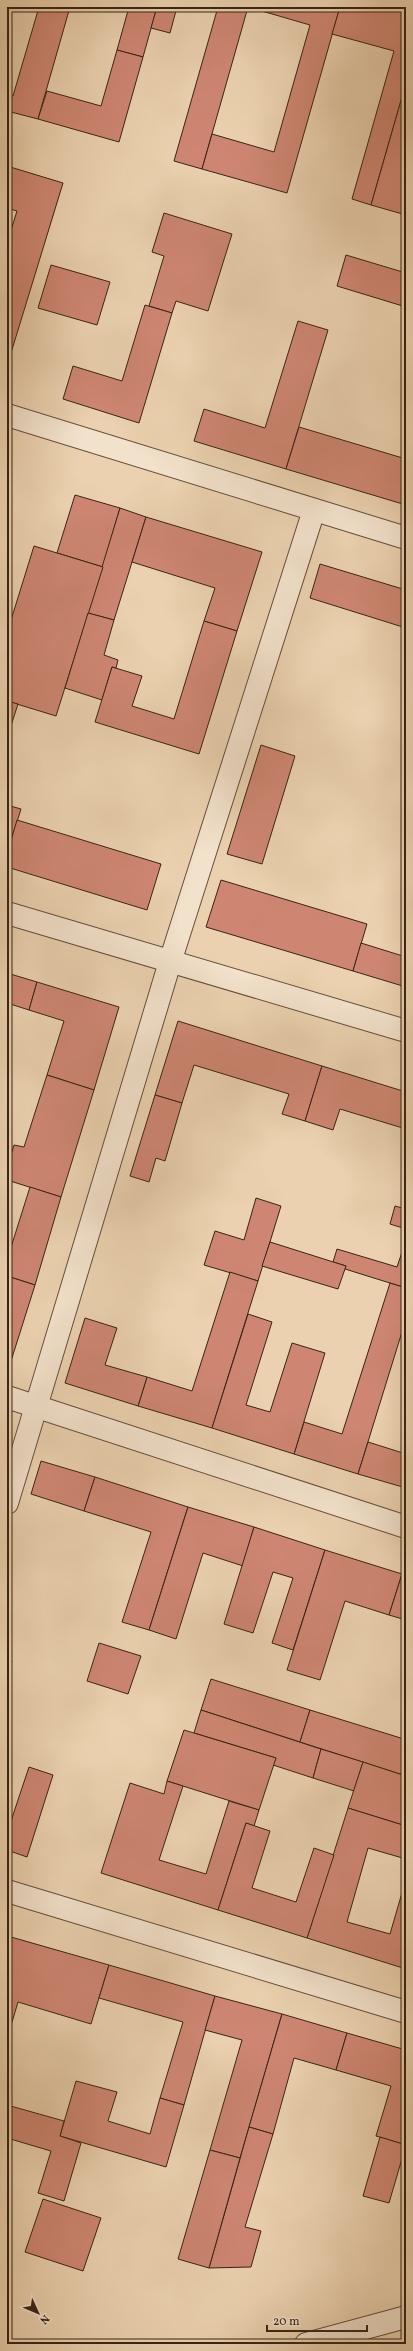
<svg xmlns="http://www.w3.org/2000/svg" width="413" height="2351" font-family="Vollkorn,serif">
<rect width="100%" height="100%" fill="#ebd1af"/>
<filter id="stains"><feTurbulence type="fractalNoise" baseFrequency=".005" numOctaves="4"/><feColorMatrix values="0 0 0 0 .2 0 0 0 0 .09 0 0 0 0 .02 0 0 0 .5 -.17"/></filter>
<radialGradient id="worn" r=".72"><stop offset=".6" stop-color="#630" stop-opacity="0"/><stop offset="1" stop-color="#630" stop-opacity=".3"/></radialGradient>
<!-- building -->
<g fill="#ce8672" stroke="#372414">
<polygon points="39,7 70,7 38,119 7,111 7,94 13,96"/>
<polygon points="129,7 157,7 143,57 117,50"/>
<polygon points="157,7 177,7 170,33 151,28"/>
<polygon points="218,7 248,7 202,169 174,161"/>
<polygon points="248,7 340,7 287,193 202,169 212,134 274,152 310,25"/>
<polygon points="340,7 406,7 406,83 371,205 352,199 394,51 332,34"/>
<polygon points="117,50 143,57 119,142 38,119 47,91 101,106"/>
<polygon points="406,83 406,215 371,205"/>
<polygon points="7,166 63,183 7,366 7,243 17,211 7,208"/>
<polygon points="164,213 232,234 208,311 176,301 172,313 149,306 164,256 152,252"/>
<polygon points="346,255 406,273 406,307 337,286"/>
<polygon points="51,265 110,282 97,325 38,308"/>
<polygon points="145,305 172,313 139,423 63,399 73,366 122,381"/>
<polygon points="298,321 328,330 286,469 194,441 204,409 265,428"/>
<polygon points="299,427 406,459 406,505 286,469"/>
<polygon points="75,495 120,508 103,567 57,553"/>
<polygon points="120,508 146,517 114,620 88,613"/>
<polygon points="146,517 262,552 237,631 204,621 215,588 132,562"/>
<polygon points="34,546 103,567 56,716 7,701 7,633"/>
<polygon points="320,564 406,590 406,628 310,598"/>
<polygon points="88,613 114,620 104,655 118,660 116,668 112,667 102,700 65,688"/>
<polygon points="204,621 237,631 199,754 95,722 112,667 142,676 132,706 174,719"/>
<polygon points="7,701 18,704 7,738"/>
<polygon points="261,745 295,756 262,864 227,854"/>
<polygon points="7,805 21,809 7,854"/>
<polygon points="17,820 161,864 147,910 7,867 7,854"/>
<polygon points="221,880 367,924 353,971 206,927"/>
<polygon points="361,943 406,957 406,987 353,971"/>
<polygon points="7,973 37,982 29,1010 7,1003"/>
<polygon points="37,982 119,1007 94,1090 47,1075 64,1021 29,1010"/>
<polygon points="178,1021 322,1066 305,1121 282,1114 289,1094 194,1065 182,1103 155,1095"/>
<polygon points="322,1066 406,1092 406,1129 340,1109 333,1130 305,1121"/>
<polygon points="47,1075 94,1090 61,1197 7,1180 7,1168 14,1145 24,1147"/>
<polygon points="155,1095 182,1103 165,1161 156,1158 149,1182 130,1176"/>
<polygon points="30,1187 61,1197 35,1285 7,1276 7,1260"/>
<polygon points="256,1198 281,1206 258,1281 204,1265 215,1231 244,1240"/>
<polygon points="395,1206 406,1209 406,1229 390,1224"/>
<polygon points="406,1240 406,1288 345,1269 346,1266 333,1262 337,1249 397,1267"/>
<polygon points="270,1242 346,1266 338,1289 262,1266"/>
<polygon points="230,1272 258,1281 212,1428 138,1406 147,1377 192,1391"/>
<polygon points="7,1276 35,1285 11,1361 7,1360"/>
<polygon points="390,1283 406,1288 406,1319 358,1474 294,1454 304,1422 342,1434"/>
<polygon points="248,1314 272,1322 246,1405 270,1412 292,1343 325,1353 294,1454 212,1428"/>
<polygon points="85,1318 117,1328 105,1365 147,1377 138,1406 65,1383"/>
<polygon points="368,1442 406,1454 406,1488 358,1474"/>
<polygon points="41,1461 95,1477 84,1511 31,1494"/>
<polygon points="95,1477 188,1507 149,1630 122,1622 151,1532 84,1511"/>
<polygon points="188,1507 254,1527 243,1566 203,1553 176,1639 149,1630"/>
<polygon points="254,1527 325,1550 293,1650 272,1643 293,1578 273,1572 253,1633 224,1624"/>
<polygon points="325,1550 402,1574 389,1615 345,1601 320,1680 287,1670"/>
<polygon points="402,1574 406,1575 406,1620 389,1615"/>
<polygon points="99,1643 141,1656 128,1694 87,1681"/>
<polygon points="7,1659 12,1661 7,1677"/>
<polygon points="211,1679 310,1710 300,1742 201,1710"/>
<polygon points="201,1710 321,1749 313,1778 273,1765 276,1758 194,1733"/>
<polygon points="310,1710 404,1739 406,1734 406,1776 300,1742"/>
<polygon points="184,1730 276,1758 259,1810 167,1781"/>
<polygon points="321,1749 363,1762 354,1791 313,1778"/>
<polygon points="363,1762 406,1776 406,1826 348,1808"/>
<polygon points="29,1767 53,1775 27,1857 7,1850 7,1819 11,1821"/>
<polygon points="167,1781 183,1786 159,1860 206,1874 229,1801 259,1810 254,1826 246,1823 218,1910 101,1873 130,1783 164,1794"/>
<polygon points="348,1808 406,1826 406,1859 368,1848 347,1922 390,1934 406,1879 406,1969 307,1938"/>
<polygon points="246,1823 270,1831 252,1888 296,1902 314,1848 334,1855 307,1938 218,1910"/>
<polygon points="7,1936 11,1937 7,1950"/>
<polygon points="11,1937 109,1965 91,2024 18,2002 7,2039 7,1950"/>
<polygon points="109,1965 215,1996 184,2105 160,2098 183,2022 99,1998"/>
<polygon points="215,1996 282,2014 240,2158 210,2150 242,2040 205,2030"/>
<polygon points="282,2014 347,2033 336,2070 294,2058 273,2134 249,2127"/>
<polygon points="347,2033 406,2050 406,2145 376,2136 391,2086 336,2070"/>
<polygon points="76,2081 117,2092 108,2121 150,2134 160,2098 184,2105 166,2167 60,2136"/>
<polygon points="7,2105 64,2121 60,2136 81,2143 64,2201 38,2193 51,2151 7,2138"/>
<polygon points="249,2127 273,2134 245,2227 261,2231 251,2267 209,2268"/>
<polygon points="380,2137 406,2145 389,2203 363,2196"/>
<polygon points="210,2150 240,2158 209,2268 178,2259"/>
<polygon points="43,2199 101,2218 83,2271 25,2252"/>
</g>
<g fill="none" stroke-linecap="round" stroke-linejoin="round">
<defs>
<g id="minor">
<polyline points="7,415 406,538"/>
<polyline points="7,913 406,1031"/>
<polyline points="7,1397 406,1527"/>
<polyline points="7,1503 170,962 314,510"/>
<polyline points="7,1891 406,2012"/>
<polyline points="306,2344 406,2317"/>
</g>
</defs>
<!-- minor casing -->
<use href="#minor" stroke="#644f3b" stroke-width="24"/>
<!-- minor -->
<use href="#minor" stroke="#f2e1cb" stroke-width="22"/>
</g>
<!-- margin -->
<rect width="413" height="2351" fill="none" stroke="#ebd1af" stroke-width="24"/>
<rect x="8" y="8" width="397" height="2335" fill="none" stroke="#372414" stroke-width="2"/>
<rect x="12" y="12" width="389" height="2327" fill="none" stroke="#372414"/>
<!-- north arrow -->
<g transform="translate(38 2313) rotate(134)" stroke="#f2e1cb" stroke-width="3" paint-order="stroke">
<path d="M0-3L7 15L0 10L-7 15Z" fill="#372414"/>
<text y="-6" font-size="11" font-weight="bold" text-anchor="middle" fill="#372414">N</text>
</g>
<!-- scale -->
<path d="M267 2325v6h100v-6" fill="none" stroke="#372414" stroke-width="2"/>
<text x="273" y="2325" font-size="12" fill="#372414" stroke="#f2e1cb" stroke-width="3" paint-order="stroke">20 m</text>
<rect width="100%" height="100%" filter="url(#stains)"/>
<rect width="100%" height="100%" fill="url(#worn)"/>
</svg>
